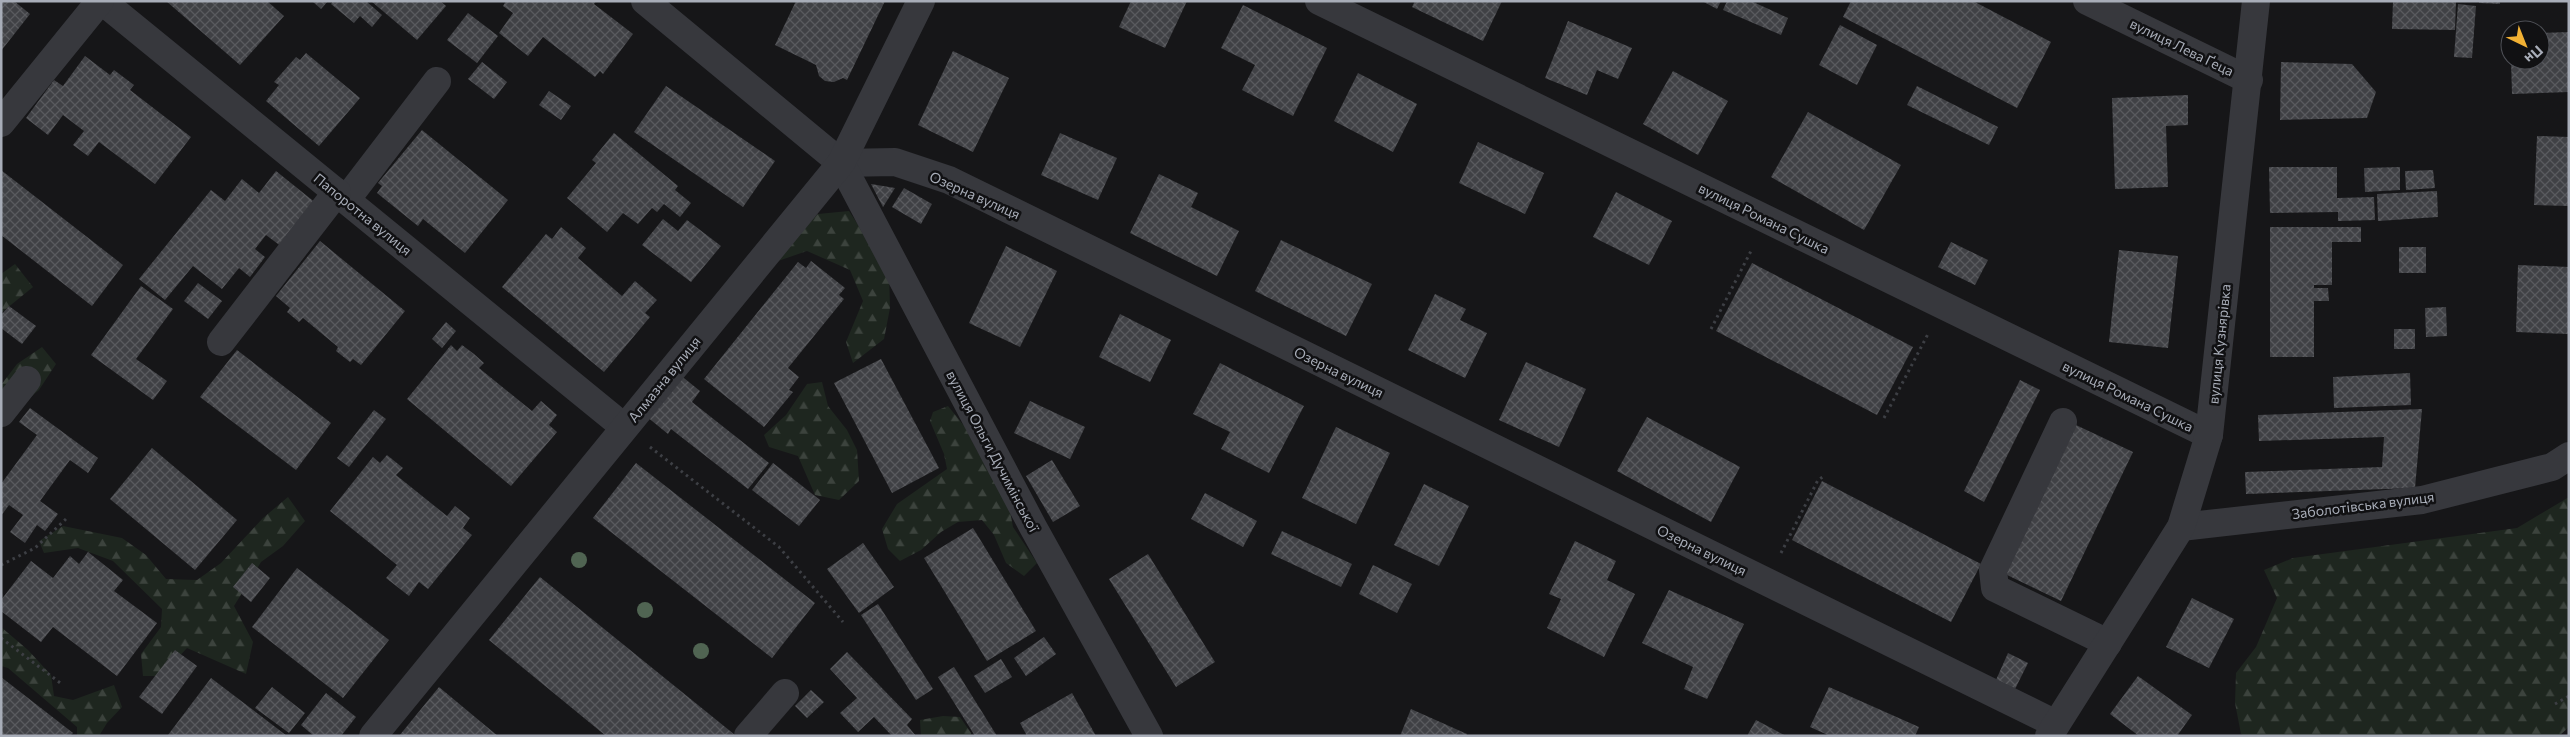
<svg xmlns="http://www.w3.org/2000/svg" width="2570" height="737" font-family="Commissioner,sans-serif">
<defs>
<pattern id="forest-firs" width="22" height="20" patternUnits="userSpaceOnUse" patternTransform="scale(1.25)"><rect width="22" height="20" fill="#1e261f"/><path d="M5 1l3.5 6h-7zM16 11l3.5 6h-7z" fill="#3c433d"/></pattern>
<pattern id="building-cross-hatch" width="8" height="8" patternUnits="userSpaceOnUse" patternTransform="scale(1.25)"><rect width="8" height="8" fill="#404145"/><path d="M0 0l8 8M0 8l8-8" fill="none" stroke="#595a5e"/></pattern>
</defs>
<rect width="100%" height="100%" fill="#161618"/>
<!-- forest -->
<g fill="url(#forest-firs)">
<polygon points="849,211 889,272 890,308 884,339 853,363 846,342 863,301 850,270 807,251 778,261 795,233 818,214"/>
<polygon points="15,264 33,287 1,313 1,274"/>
<polygon points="42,347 56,364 39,390 15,410 1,425 1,385 17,364"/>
<polygon points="822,382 828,406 847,430 857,450 859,481 839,500 815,495 798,456 769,447 764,435 786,415 807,384"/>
<polygon points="948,406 965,427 977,451 997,476 1008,500 1013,527 1037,563 1024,576 1006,563 994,535 982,520 958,522 941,532 921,550 900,561 888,549 882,529 897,504 947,469 944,454 930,421 933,412"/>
<polygon points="288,497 305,521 283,546 261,562 234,606 253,642 246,674 187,648 161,676 143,676 141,654 161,627 162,609 113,561 78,548 44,553 39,541 63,526 122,538 146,555 166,579 197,580 221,563 263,518"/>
<polygon points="2569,497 2569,727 2559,736 2244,736 2241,734 2235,703 2236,673 2256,647 2277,598 2264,570 2293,558 2517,528"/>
<polygon points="1,627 28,650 51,675 54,696 73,700 114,685 122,707 107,723 99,736 77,736 77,727 8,668 1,666"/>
<polygon points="943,716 960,717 971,733 971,736 921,736 920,720"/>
</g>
<!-- building -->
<g fill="url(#building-cross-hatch)">
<polygon points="1,1 14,1 30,14 1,51"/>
<polygon points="166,1 267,1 284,16 240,65"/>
<polygon points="312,1 328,1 321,9"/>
<polygon points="333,1 366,1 382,15 372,27 360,16 354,23 331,4"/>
<polygon points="371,1 440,1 446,6 417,40"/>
<polygon points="506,1 596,1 594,4 633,34 603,74 600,71 595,77 543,37 528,56 499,33 513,13 503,6"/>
<polygon points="796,1 885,1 847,80 843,78 834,82 825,81 819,76 816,65 775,45"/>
<polygon points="1131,1 1187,1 1165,48 1119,27"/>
<polygon points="1415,1 1502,1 1483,41 1412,7"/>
<polygon points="1702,1 1721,1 1717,9"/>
<polygon points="1727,1 1751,1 1788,18 1781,35 1723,10"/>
<polygon points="1851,1 1973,1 2051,42 2017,108 1843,17"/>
<polygon points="2393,1 2456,1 2455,30 2392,29"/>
<polygon points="2479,1 2500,1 2500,4 2479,3"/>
<polygon points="2458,4 2476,6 2472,58 2454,57"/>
<polygon points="1243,5 1327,48 1293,116 1242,90 1255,65 1221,48"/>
<polygon points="468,13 498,36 477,63 447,40"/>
<polygon points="1568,21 1632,48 1618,79 1597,70 1587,95 1545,78"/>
<polygon points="1840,25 1877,45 1857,85 1819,65"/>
<polygon points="2569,32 2569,92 2512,94 2511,60 2540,60 2540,33"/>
<polygon points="953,51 1009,78 973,152 918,125"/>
<polygon points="306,53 360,98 319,146 266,101 279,85 274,82 296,57 300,60"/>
<polygon points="85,56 110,75 114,70 134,85 130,90 191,137 155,184 99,142 88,156 73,145 84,131 63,115 48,135 26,118 54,80 63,86"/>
<polygon points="482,62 507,82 494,99 468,79"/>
<polygon points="2281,62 2352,64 2376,92 2367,118 2280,120"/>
<polygon points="1673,71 1728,101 1698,155 1643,124"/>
<polygon points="1358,73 1417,104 1393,152 1334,121"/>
<polygon points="666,86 775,161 743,207 634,132"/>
<polygon points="1917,86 1998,127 1989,145 1907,105"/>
<polygon points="549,91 571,106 561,120 539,105"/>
<polygon points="2188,95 2188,125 2166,126 2168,187 2115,189 2112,98"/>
<polygon points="1808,112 1901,165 1864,230 1771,177"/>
<polygon points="422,130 508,200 465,253 423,219 418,226 377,193 382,186 378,183"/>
<polygon points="614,133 678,186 675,190 691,203 680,217 664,204 657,212 652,208 638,224 623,213 607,232 567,198 596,163 592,160"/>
<polygon points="1060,133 1117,158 1098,200 1041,175"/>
<polygon points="2537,136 2569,137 2569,206 2534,205"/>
<polygon points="1478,142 1544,173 1525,214 1459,183"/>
<polygon points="2269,167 2337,167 2337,198 2374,197 2375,220 2338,221 2338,212 2270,213"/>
<polygon points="2400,167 2400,190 2365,192 2364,168"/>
<polygon points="1,170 123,265 92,306 1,235"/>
<polygon points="2433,170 2435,188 2406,190 2405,171"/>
<polygon points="276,171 317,204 282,247 266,235 255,249 265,257 250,277 239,268 222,289 193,266 165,300 139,279 211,190 225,201 242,179 259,193"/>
<polygon points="1159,174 1198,193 1191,207 1239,231 1217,276 1130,233"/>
<polygon points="871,184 895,188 883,207"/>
<polygon points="904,188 932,204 921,224 892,207"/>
<polygon points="2437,191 2438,217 2378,221 2377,194"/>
<polygon points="1616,192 1672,221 1649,265 1593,237"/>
<polygon points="663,219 678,231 687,220 721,246 691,282 642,245"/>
<polygon points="561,227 586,248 578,258 622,296 635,281 657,300 645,313 650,317 604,372 502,287 546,234 552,239"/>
<polygon points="2270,227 2361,227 2361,242 2332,242 2332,285 2314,285 2314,288 2328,288 2329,301 2314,301 2314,357 2270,357"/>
<polygon points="1281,240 1372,284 1346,336 1255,291"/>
<polygon points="320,241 405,311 361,365 353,359 350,362 336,351 338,347 303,318 299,322 287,312 290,308 276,296"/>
<polygon points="1951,242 1988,260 1975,285 1938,267"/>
<polygon points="1006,246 1057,271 1020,347 969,323"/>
<rect x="2399" y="247" width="27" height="26"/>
<polygon points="2119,250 2178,256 2168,348 2109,342"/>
<polygon points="811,261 845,288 839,295 844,299 788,368 799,377 789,390 793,392 764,427 704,379 798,262 806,268"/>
<polygon points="1752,263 1913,347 1877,415 1716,331"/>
<polygon points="2518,265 2569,267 2569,334 2516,332"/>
<polygon points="198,283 222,301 208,319 184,301"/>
<polygon points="141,286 173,309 136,359 167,381 153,400 91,355"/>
<polygon points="1435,294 1466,309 1460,320 1487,333 1465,378 1408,350"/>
<polygon points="9,306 36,326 22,344 1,328 1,315"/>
<polygon points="2446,307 2447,336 2426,337 2425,308"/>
<polygon points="1120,314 1171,340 1150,382 1099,357"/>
<polygon points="446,322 456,331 442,348 432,339"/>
<rect x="2394" y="329" width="21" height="20"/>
<polygon points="451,345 457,351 462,345 474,354 484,363 479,368 532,411 541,401 557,415 549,425 557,432 511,486 407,399"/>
<polygon points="237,350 331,423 296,470 200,397"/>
<polygon points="881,359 939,468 892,493 834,383"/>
<polygon points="1526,362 1586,389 1559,447 1499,420"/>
<polygon points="1220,363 1304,406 1269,473 1221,449 1230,432 1193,414"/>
<polygon points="2410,373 2411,405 2334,408 2333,377"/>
<polygon points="679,374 700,391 692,402 769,463 748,489 671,429 668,434 646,416"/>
<polygon points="2020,380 2040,390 1984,502 1964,491"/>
<polygon points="1030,401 1085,427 1070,459 1014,433"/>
<polygon points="30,408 98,458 88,473 70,460 40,501 58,514 45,531 37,525 25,543 10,532 23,515 9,505 1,516 1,484 37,435 19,422"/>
<polygon points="2422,409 2415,488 2246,494 2245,472 2382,467 2384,437 2259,441 2258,415"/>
<polygon points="374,410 386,419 349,467 337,458"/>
<polygon points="1647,417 1740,467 1711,522 1617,471"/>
<polygon points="2076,425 2133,452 2061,601 2003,573"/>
<polygon points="1336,427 1390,453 1356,524 1302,498"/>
<polygon points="152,448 237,520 195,570 110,499"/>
<polygon points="387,455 403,468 396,475 447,516 455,506 470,518 463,528 472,535 428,589 419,582 409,596 386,578 397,565 330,511 373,457 380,463"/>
<polygon points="1052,460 1080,506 1053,522 1026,476"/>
<polygon points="636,463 815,603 772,658 593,518"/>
<polygon points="773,463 820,500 799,526 752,490"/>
<polygon points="1822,481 1981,564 1951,622 1792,540"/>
<polygon points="1424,484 1469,506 1439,566 1394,545"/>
<polygon points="1205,493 1257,521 1243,547 1191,519"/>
<polygon points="973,528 1036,631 987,661 924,558"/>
<polygon points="1282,531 1352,564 1341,587 1271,554"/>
<polygon points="1575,541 1616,561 1607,580 1635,594 1604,657 1547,628 1561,599 1549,594"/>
<polygon points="863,543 894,587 859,613 827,569"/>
<polygon points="88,552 123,580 114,591 157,623 117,676 53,627 41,642 1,611 1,600 31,561 53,578 70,556 79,564"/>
<polygon points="1148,554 1215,662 1176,687 1109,579"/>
<polygon points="252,563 270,578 251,602 233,587"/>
<polygon points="1373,565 1412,584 1397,613 1359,594"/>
<polygon points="297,568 389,640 343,698 252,627"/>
<polygon points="540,577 735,735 606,736 489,640"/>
<polygon points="1669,590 1744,624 1707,699 1684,689 1693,667 1642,643"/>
<polygon points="2192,598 2234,619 2209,668 2166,647"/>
<polygon points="878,604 933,689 916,700 861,615"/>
<polygon points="1044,637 1056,654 1026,676 1014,658"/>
<polygon points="175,650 197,666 162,714 139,697"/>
<polygon points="847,652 912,719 907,725 916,736 892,736 874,717 858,732 840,713 857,698 830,669"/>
<polygon points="2008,653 2028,663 2015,689 1996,680"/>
<polygon points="1001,659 1012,677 985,693 974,676"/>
<polygon points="954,667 997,736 975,736 938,677"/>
<polygon points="2138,676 2192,715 2177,736 2139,736 2110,714"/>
<polygon points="1,677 73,733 70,736 1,736"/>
<polygon points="211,678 287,736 168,735"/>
<polygon points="272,687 305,713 289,733 255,708"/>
<polygon points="439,687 487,727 498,736 399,736"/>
<polygon points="1829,687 1919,727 1915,736 1830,736 1810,727"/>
<polygon points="811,690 824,702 807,718 795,706"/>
<polygon points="326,693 356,717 341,736 314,736 301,725"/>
<polygon points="1072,693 1096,736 1027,736 1020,723"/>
<polygon points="1411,709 1467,734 1466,736 1400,736"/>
<polygon points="1756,720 1786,736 1747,736"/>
</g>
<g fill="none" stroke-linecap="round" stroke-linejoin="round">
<!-- path -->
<g stroke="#3d3f44" stroke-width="3" stroke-dasharray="2.5 4" stroke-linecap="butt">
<polyline points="1711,329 1752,249"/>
<polyline points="1884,418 1928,334"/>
<polyline points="650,447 779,547 843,622"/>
<polyline points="1781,553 1818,480 1824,476"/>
<polyline points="1,565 35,548 66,519"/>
<polyline points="1,638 63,685"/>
<polyline points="2555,704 2569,696"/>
</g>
<!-- minor -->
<g stroke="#37383d" stroke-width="28">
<polyline points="102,1 624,427"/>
<polyline points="645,1 841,163 895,162 949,180 2056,724"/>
<polyline points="1319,1 2209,435"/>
<polyline points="2087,1 2249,80"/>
<polyline points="1,123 100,1"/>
<polyline points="841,163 1033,527 1149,736"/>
<polyline points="346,200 437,81"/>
<polyline points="221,342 337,192"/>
<polyline points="1,413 27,380"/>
<polyline points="2063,422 1993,570 1995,588 2108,643"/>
<polyline points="2181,527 2422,500 2552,467 2569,456"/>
<polyline points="373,736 841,163 921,1"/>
<polyline points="748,736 785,693"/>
<polyline points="2049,736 2181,527 2209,435 2256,1"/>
</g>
</g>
<!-- trees -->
<g fill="#506452">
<circle cx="579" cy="560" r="8"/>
<circle cx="645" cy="610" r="8"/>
<circle cx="701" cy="651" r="8"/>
</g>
<g text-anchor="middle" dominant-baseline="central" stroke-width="5" stroke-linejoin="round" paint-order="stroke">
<!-- street labels -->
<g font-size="14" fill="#a8adb8" stroke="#111113">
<text transform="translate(2182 47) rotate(26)">вулиця Лева Ґеца</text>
<text transform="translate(975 195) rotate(24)">Озерна вулиця</text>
<text transform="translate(363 214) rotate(39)">Папоротна вулиця</text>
<text transform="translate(1764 218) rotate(26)">вулиця Романа Сушка</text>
<text transform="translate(2219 344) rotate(-84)">вулиця Кузнярівка</text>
<text transform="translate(1339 372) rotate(26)">Озерна вулиця</text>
<text transform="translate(664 379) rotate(-51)">Алмазна вулиця</text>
<text transform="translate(2128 396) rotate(26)">вулиця Романа Сушка</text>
<text transform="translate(993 451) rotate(62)">вулиця Ольги Дучимінської</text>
<text transform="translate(2363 505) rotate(-7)">Заболотівська вулиця</text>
<text transform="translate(1702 550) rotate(26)">Озерна вулиця</text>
</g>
</g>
<!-- border -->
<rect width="2570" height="737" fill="none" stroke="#a8adb8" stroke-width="5"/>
<!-- north arrow -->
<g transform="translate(2525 45) rotate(137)"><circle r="24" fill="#111113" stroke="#4d4f55"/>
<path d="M0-4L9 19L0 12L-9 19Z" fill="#f2b134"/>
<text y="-8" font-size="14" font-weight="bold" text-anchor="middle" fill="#a8adb8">Пн</text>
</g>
</svg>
